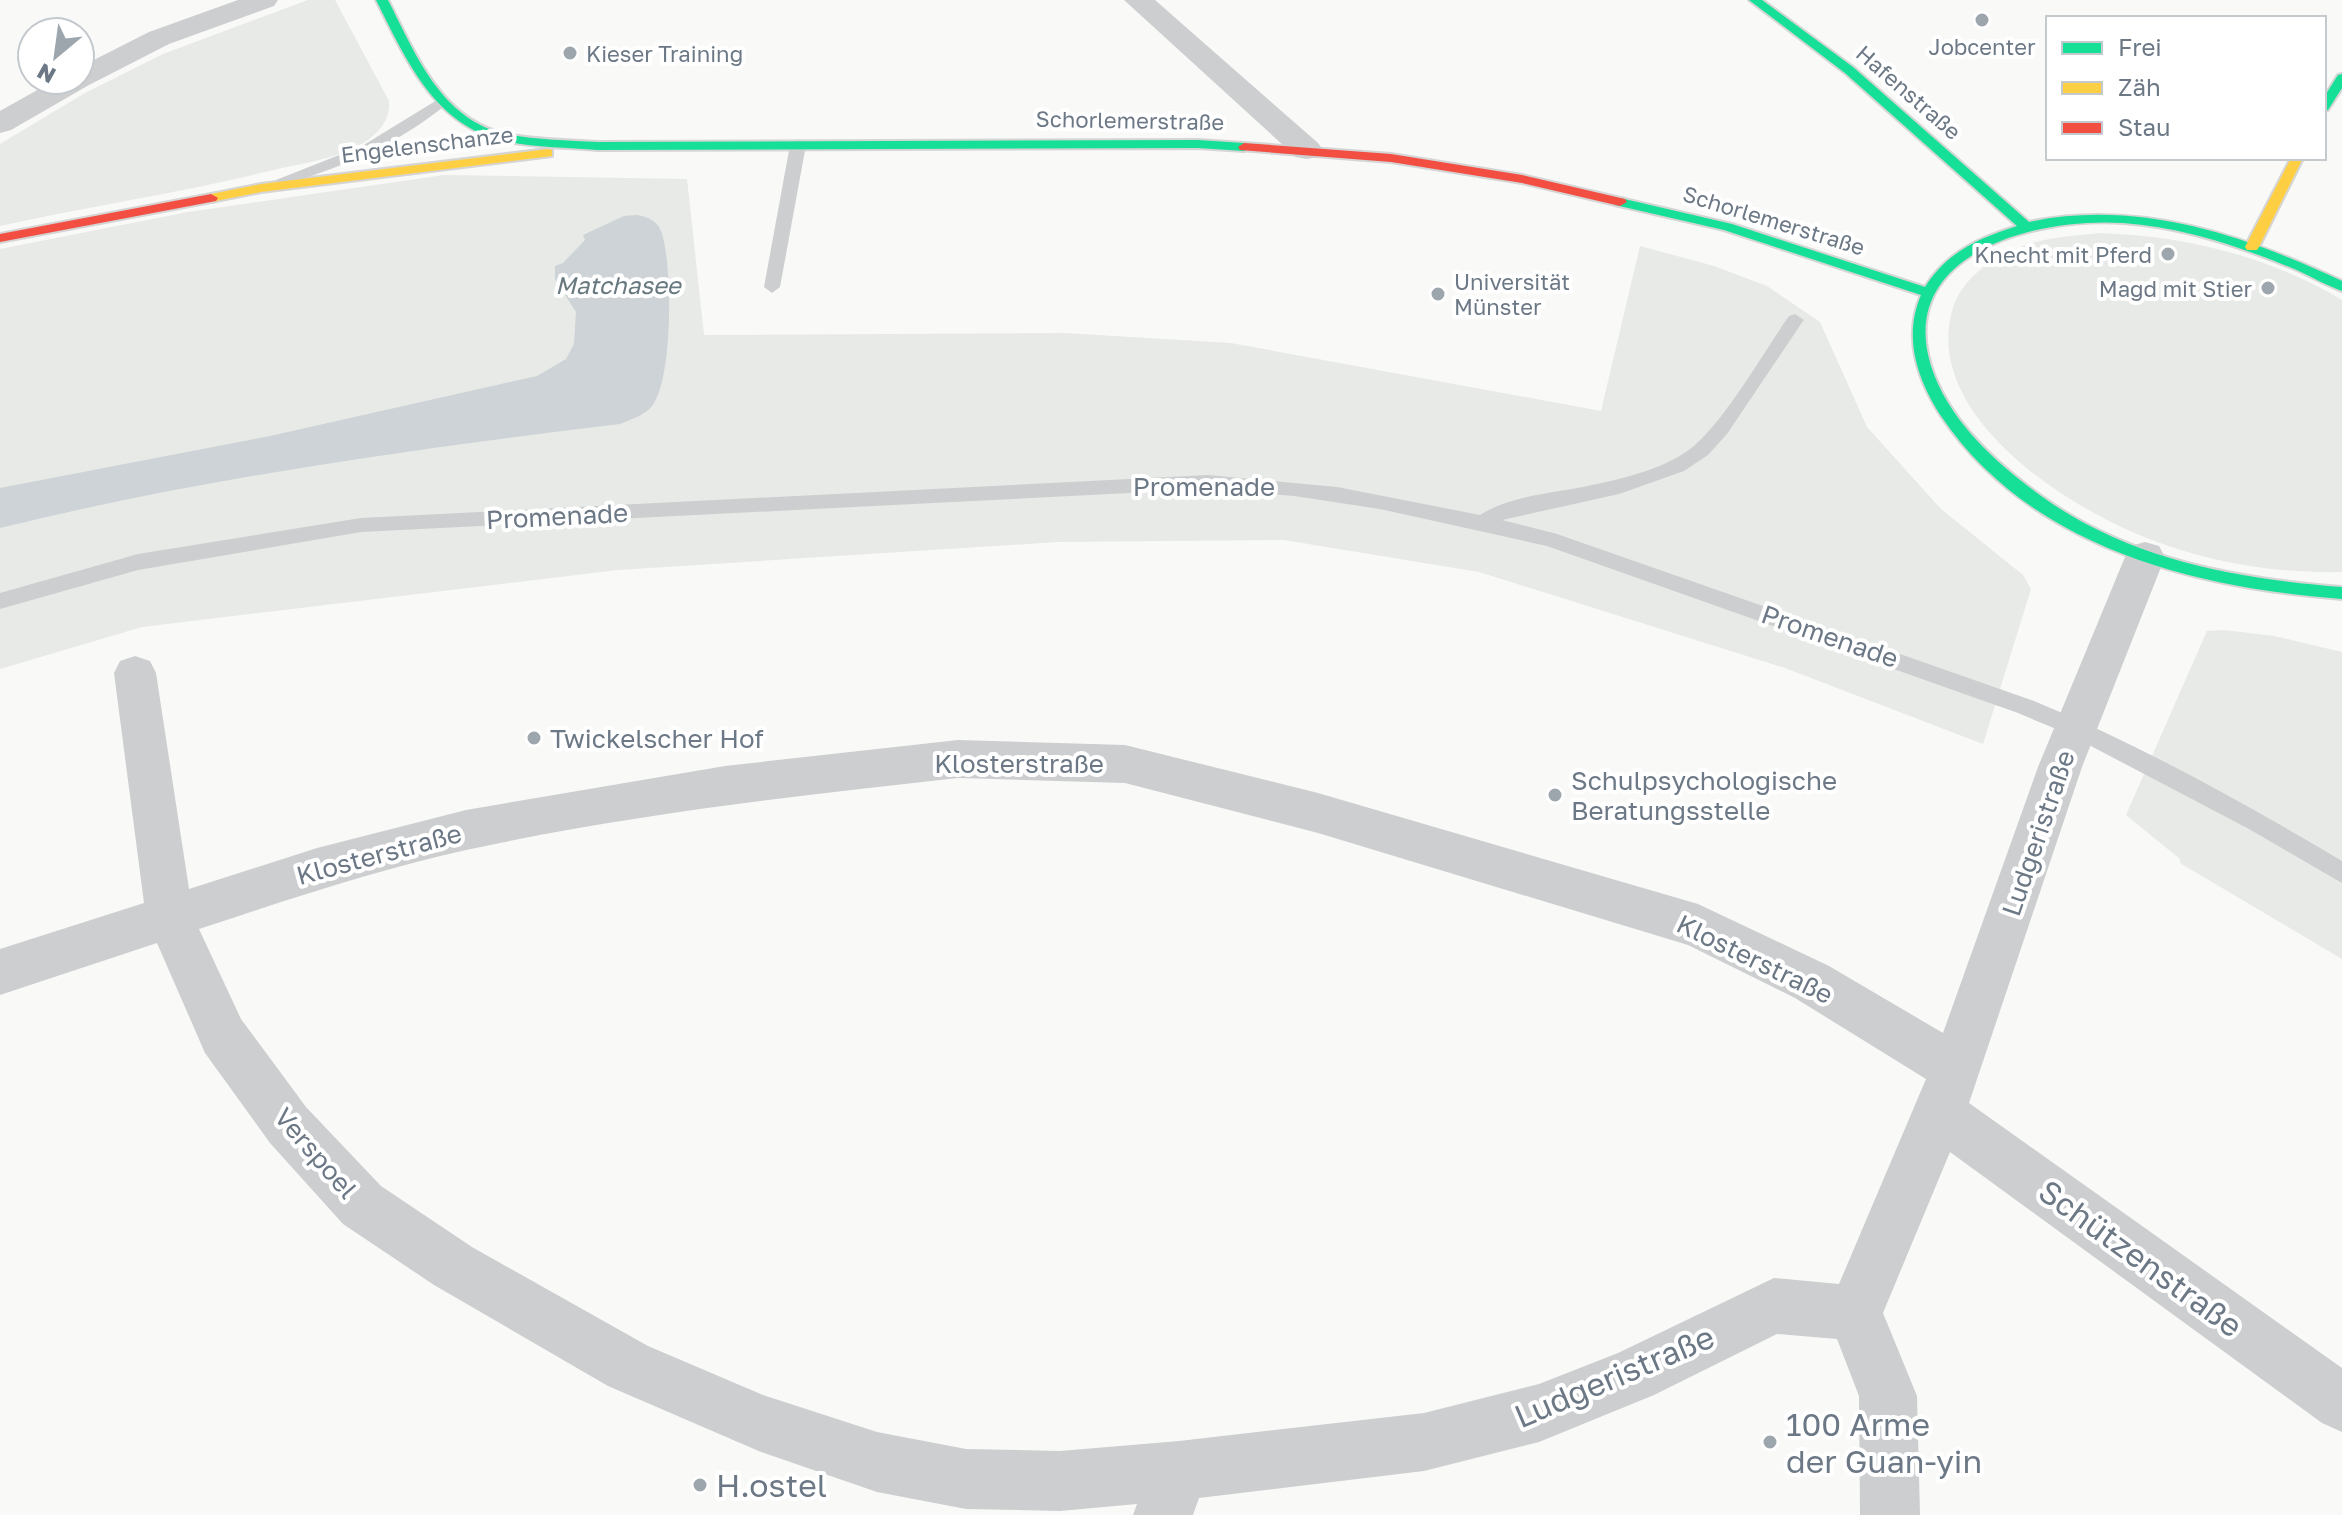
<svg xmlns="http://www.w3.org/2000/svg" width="2342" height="1515" font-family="'Golos Text',sans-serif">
<rect width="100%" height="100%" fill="#f9f9f8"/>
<!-- green -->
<g fill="#e7eae6">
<path d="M308 0H335L389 101C392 125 367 144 345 152 321 161 294 165 269 171 180 193 89 206 0 226V144L85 93 163 54Z"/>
<polygon points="444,175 687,179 704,335 1064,333 1231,343 1601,411 1640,246 1714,266 1767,286 1820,322 1867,427 1941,509 2023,575 2031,589 1983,744 1785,668 1479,572 1284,540 1058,542 618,570 142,627 0,669 0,249 188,212"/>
<path d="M2100 233C2186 236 2268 256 2342 300V572C2253 574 2165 554 2087 509 2021 472 1926 395 1953 308 1963 277 1993 257 2023 246 2047 237 2074 236 2100 233Z"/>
<polygon points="2224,630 2274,636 2342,652 2342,959 2180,863 2180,859 2126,815 2207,631"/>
</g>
<!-- water -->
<path fill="#cdd3d6" d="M637 215C647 217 657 220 661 231 673 263 673 380 652 406 644 416 631 419 620 424 413 449 203 478 0 528V488L270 436 537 376 566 359 574 344 576 312 555 279V266L563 263 585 240 583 235 624 216Z"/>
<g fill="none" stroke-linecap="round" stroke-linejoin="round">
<defs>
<g id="fast">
<path d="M376 0H388C415 53 441 120 506 134 536 140 567 140 598 142L1198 140 1244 143 1250 147 1244 151 1198 148 598 150C567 147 535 148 505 141 434 126 406 59 376 0Z"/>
<path d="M1749 0H1762L1853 67 2029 222C2138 199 2244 235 2342 281V291C2325 285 2309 275 2292 268 2238 246 2182 227 2123 223 2032 217 1887 256 1935 377 1955 427 2002 468 2044 498 2131 560 2238 579 2342 587V599C2194 588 2029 547 1941 416 1917 379 1903 337 1921 295L1724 230 1615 205 1613 202 1620 198 1732 224 1925 287C1947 252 1979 238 2017 226L1845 73Z"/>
<polygon points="2342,74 2342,88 2328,110 2324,111 2324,97 2338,75"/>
</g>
<g id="slow">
<polygon points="548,149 552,150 552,156 261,192 211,202 204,198 211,194 261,184"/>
<polygon points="2291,158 2303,158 2259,247 2257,250 2247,250 2245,247"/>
</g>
<g id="jam">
<polygon points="1244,143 1391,154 1522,175 1625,199 1627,202 1620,206 1522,183 1391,162 1240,150 1238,147"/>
<polygon points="211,194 218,198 216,201 0,242 0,234"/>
</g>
</defs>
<!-- fast casing -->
<use href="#fast" stroke="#d5d5d6" stroke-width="4"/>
<!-- slow casing -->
<use href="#slow" stroke="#d5d5d6" stroke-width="4"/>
<!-- jam casing -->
<use href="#jam" stroke="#d5d5d6" stroke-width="4"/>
<!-- lane -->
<g fill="#cdcecf" fill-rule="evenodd">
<path d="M442 97 449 101 447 104C399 143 348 165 290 183H278L276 180 362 146Z"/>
<polygon points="798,140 806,145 780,287 772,293 764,287 790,145"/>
<path d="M1795 314 1804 320 1801 324 1727 434 1708 455 1684 471 1619 494 1502 520 1557 534 2034 701C2140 745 2243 802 2342 861V883L2249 829 2068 734 2018 713 1547 546 1380 509 1294 496 1208 489 361 532 138 570 0 609V593L138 554 361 518 1208 475 1337 487 1480 515C1511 495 1557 493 1592 485 1626 478 1668 468 1695 445 1727 417 1763 353 1789 316Z"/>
</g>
<!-- street -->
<g fill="#cdcecf" fill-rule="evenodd">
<polygon points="238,0 278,0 274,6 169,44 89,85 11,130 0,133 0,111 55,80 80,80 80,67 149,32"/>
<polygon points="1124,0 1155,0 1318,143 1323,150 1318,157 1307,159 1296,157"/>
<path d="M2145 542 2159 546 2165 557 2082 767 1969 1103 2342 1368V1432L2322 1423 1950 1152 1883 1313 1917 1396 1920 1515H1860L1859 1396 1837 1339 1777 1334 1654 1395 1539 1442 1424 1471 1199 1498 1193 1515H1133L1137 1504 1060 1511 966 1509 877 1492 761 1452 608 1386 434 1285 343 1224 270 1143 205 1053 157 943 0 995V949L144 903 114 673 120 661 135 656 150 661 156 673 189 889 317 848 466 810 725 766 958 740 1125 745 1318 793 1698 904 1829 966 1943 1033 2038 767 2125 557 2131 546ZM958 778 1125 783 1318 833 1688 945 1795 998 1926 1079 1839 1284 1774 1278 1618 1353 1539 1384 1424 1413 1179 1441 1060 1451 966 1449 877 1432 763 1395 648 1346 472 1247 381 1186 306 1107 241 1019 199 929C287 900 376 870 466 850 628 815 794 796 958 778Z"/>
</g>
<!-- fast -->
<use href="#fast" fill="#16e098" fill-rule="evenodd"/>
<!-- slow -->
<use href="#slow" fill="#ffcf43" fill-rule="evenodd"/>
<!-- jam -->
<use href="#jam" fill="#f24e42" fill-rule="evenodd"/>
</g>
<!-- markers -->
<g fill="#9da5ad" stroke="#fff" stroke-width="3">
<circle cx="1982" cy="20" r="8"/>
<circle cx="570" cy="53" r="8"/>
<circle cx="2168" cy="254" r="8"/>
<circle cx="2268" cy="288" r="8"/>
<circle cx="1438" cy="294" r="8"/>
<circle cx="534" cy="738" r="8"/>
<circle cx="1555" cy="795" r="8"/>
<circle cx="1770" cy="1442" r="8"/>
<circle cx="700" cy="1485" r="8"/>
</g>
<g text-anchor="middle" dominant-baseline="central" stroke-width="8" stroke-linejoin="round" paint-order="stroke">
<!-- far-poi labels -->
<g font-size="22" fill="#6c7885" stroke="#fff" text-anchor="start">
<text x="1982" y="46" text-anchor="middle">Jobcenter</text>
<text x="586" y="53">Kieser Training</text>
<text x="2152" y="254" text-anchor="end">Knecht mit Pferd</text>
<text x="1454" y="281">Universität<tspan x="1454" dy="25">Münster</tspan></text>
<text x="2252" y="288" text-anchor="end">Magd mit Stier</text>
</g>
<!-- far-street labels -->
<g font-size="22" fill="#6c7885" stroke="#fff">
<text transform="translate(1909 92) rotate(41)">Hafenstraße</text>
<text transform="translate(1130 120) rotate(1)">Schorlemerstraße</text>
<text transform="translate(427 144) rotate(-7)">Engelenschanze</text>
<text transform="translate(1774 220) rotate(17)">Schorlemerstraße</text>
</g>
<!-- far-water labels -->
<g font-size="24" font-style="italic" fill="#67787f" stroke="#fff">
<text x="618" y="284">Matchasee</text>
</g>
<!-- street labels -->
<g font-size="26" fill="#6c7885" stroke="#fff">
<text x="1204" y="486">Promenade</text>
<text transform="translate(557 516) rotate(-3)">Promenade</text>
<text transform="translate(1830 636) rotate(19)">Promenade</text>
<text x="1019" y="763">Klosterstraße</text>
<text transform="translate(2038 833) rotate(-71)">Ludgeristraße</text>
<text transform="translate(379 854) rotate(-15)">Klosterstraße</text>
<text transform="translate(1755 959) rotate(26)">Klosterstraße</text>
<text transform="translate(316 1153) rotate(49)">Verspoel</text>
</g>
<!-- poi labels -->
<g font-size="26" fill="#6c7885" stroke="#fff" text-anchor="start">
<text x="550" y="738">Twickelscher Hof</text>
<text x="1571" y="780">Schulpsychologische<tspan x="1571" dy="30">Beratungsstelle</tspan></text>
</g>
<!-- near-street labels -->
<g font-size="32" fill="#6c7885" stroke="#fff">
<text transform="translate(2141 1258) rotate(36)">Schützenstraße</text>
<text transform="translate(1614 1376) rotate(-23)">Ludgeristraße</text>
</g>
<!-- near-poi labels -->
<g font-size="32" fill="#6c7885" stroke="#fff" text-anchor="start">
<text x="1786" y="1424">100 Arme<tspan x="1786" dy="37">der Guan-yin</tspan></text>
<text x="716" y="1485">H.ostel</text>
</g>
</g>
<!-- legend -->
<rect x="2046" y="16" width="280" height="144" fill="#ffffff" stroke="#c4c9ce" stroke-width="2"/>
<rect x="2062" y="42" width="40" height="12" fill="#16e098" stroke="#c4c9ce" stroke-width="2"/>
<text x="2118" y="56" font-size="24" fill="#6c7885">Frei</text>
<rect x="2062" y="82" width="40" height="12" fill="#ffcf43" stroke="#c4c9ce" stroke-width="2"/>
<text x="2118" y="96" font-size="24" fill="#6c7885">Zäh</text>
<rect x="2062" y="122" width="40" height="12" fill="#f24e42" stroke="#c4c9ce" stroke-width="2"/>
<text x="2118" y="136" font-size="24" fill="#6c7885">Stau</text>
<!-- north arrow -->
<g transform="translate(56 56) rotate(209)"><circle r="38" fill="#ffffff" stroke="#c4c9ce" stroke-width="2"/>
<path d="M0-6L14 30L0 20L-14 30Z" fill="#9da5ad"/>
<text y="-12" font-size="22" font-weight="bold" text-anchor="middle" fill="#6c7885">N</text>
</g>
</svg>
